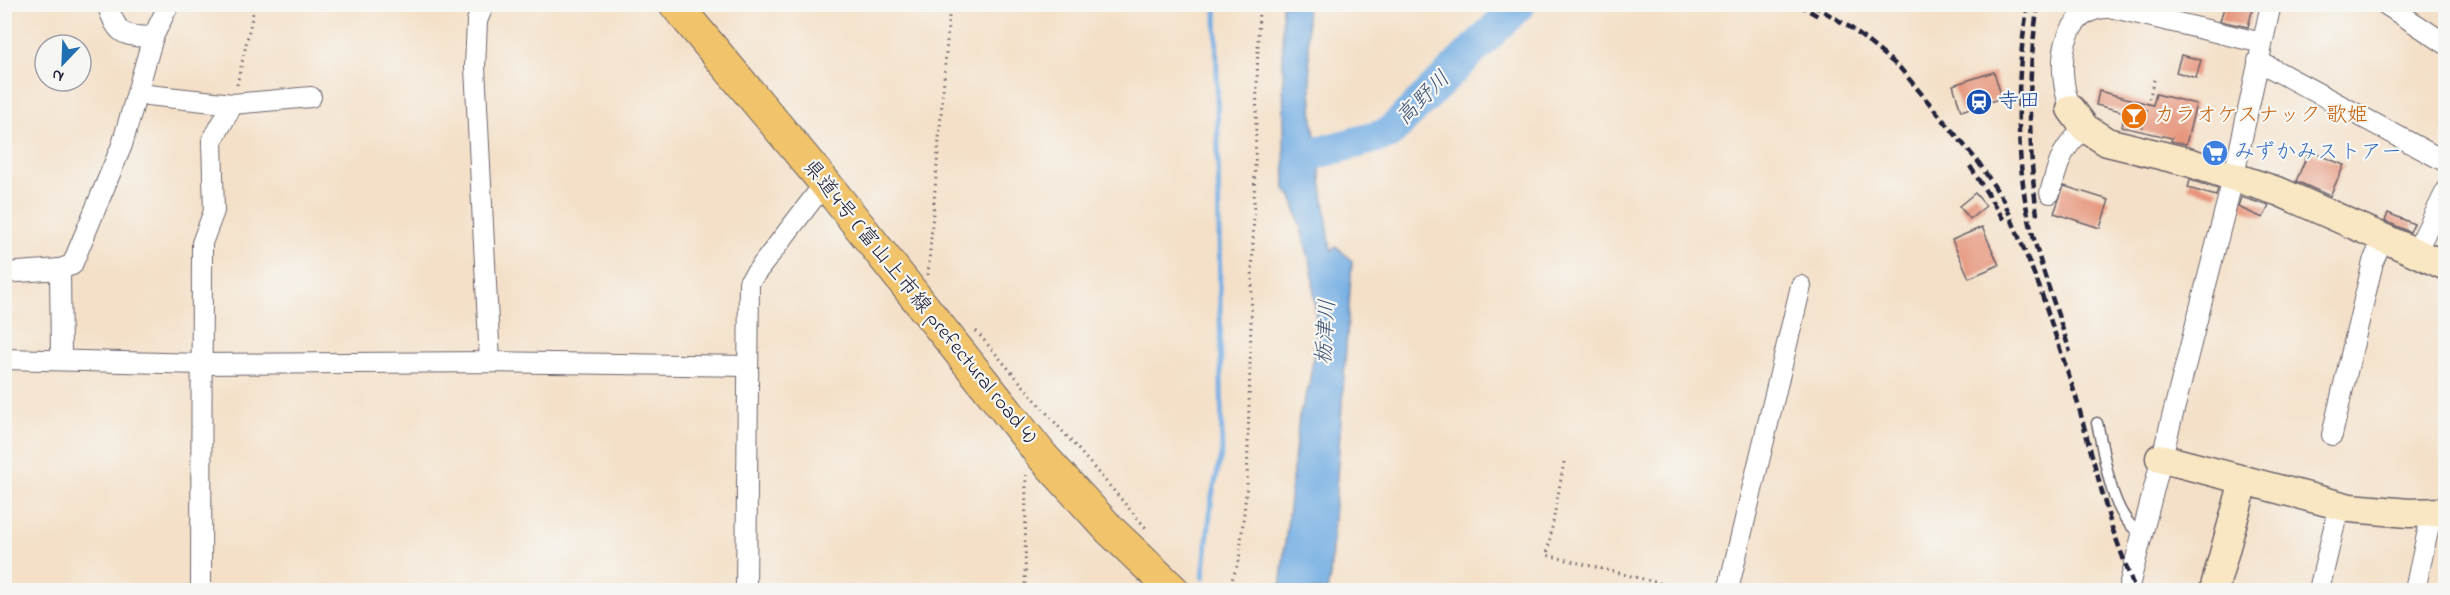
<svg xmlns="http://www.w3.org/2000/svg" width="2450" height="595" font-family="'Indie Flower','Klee One',sans-serif">
<rect width="100%" height="100%" fill="#f6f6f2"/>
<filter id="ink" filterUnits="userSpaceOnUse"><feTurbulence type="fractalNoise" baseFrequency=".0167" numOctaves="2"/><feDisplacementMap in="SourceGraphic" scale="12" xChannelSelector="R" yChannelSelector="G"/><feConvolveMatrix kernelMatrix="1 2 1 2 8 2 1 2 1" color-interpolation-filters="sRGB"/></filter>
<filter id="wash" filterUnits="userSpaceOnUse"><feTurbulence type="fractalNoise" baseFrequency=".008" numOctaves="4" result="noise"/><feDisplacementMap in="SourceGraphic" scale="24" xChannelSelector="R" yChannelSelector="G"/><feGaussianBlur stdDeviation="1.35" result="paint"/><feColorMatrix in="noise" values="0 0 0 0 0 0 0 0 0 0 0 0 0 0 0 0 0 1.4 0 .05"/><feComposite in="paint" operator="in"/></filter>
<g filter="url(#wash)">
<rect width="100%" height="100%" fill="#f4e0c8"/>
<!-- water -->
<polygon fill="#73ade3" stroke="#4a688f" stroke-width="1.5" points="1306,5 1313,122 1331,250 1337,247 1352,261 1330,576 1327,590 1280,590 1299,417 1309,387 1317,331 1312,269 1292,196 1285,190 1282,5"/>
<g fill="none" stroke-linecap="round" stroke-linejoin="round">
<!-- stream -->
<polyline stroke="#73ade3" stroke-width="5" points="1203,578 1212,496 1222,451 1216,4"/>
<!-- river -->
<polyline stroke="#73ade3" stroke-width="32" points="1306,156 1388,134 1520,4"/>
</g>
<g id="blocks">
<!-- building -->
<g fill="#e6947a">
<polygon points="2225,4 2254,4 2248,27 2220,21"/>
<polygon points="2181,55 2201,60 2196,78 2176,72"/>
<polygon points="1994,72 2002,98 1961,111 1953,85"/>
<polygon points="2099,91 2153,105 2156,94 2196,104 2186,144 2171,141 2172,138 2122,127 2125,112 2096,105"/>
<polygon points="2309,151 2344,165 2330,196 2296,181"/>
<polygon points="2190,180 2218,189 2216,196 2188,188"/>
<polygon points="2064,186 2109,200 2100,228 2054,213"/>
<polygon points="1975,193 1986,206 1970,219 1959,206"/>
<polygon points="2241,197 2269,206 2263,218 2238,207"/>
<polygon points="2388,213 2414,224 2410,232 2385,221"/>
<polygon points="1982,227 1999,265 1969,278 1952,240"/>
</g>
</g>
</g>
<g filter="url(#ink)">
<use href="#blocks" fill-opacity="0" stroke="#6c646c" stroke-width="1.5"/>
<g fill="none" stroke-linecap="round" stroke-linejoin="round">
<defs>
<path id="lane" d="M2097 423C2105 455 2110 517 2141 533"/>
<g id="street">
<path d="M107 4C118 35 121 36 153 37"/>
<polyline points="484,4 477,21 475,67 490,362"/>
<polyline points="2385,4 2446,44"/>
<polyline points="2258,61 2446,162"/>
<polyline points="138,94 233,104 311,97"/>
<path d="M2071 109C2055 70 2059 4 2114 8L2262 43"/>
<path d="M2050 193C2059 162 2060 150 2085 128"/>
<polyline points="2416,252 2446,191"/>
<polyline points="4,273 60,269"/>
<polyline points="4,359 202,364 490,362 748,366"/>
<polyline points="61,359 60,269 72,265 122,145 153,37 169,4"/>
<polyline points="2332,435 2373,262 2383,238"/>
<polyline points="201,590 202,243 214,211 212,141 233,104"/>
<polyline points="746,590 749,282 825,183"/>
<polyline points="1728,590 1801,286"/>
<polyline points="2128,590 2234,175 2271,4"/>
<polyline points="2319,590 2339,506"/>
<polyline points="2415,590 2432,512"/>
</g>
<g id="secondary">
<polyline points="2071,109 2085,128 2107,142 2188,162 2280,192 2446,266"/>
<polyline points="2160,458 2350,508 2409,513 2446,512"/>
<polyline points="2214,590 2244,481"/>
</g>
<polyline id="primary" points="675,4 825,183 1043,457 1110,530 1173,590"/>
</defs>
<!-- lane casing -->
<use href="#lane" stroke="#6c646c" stroke-width="13"/>
<!-- street casing -->
<use href="#street" stroke="#6c646c" stroke-width="22"/>
<!-- secondary casing -->
<use href="#secondary" stroke="#6c646c" stroke-width="31"/>
<!-- primary casing -->
<use href="#primary" stroke="#6c646c" stroke-width="34"/>
<!-- path -->
<g stroke="#6c646c" stroke-width="3" stroke-dasharray="1.5 4.5" stroke-linecap="butt">
<polyline points="237,85 253,13 251,4"/>
<polyline points="2142,128 2155,76"/>
<polyline points="928,275 950,4"/>
<polyline points="976,331 1146,528"/>
<polyline points="1564,462 1547,555 1687,590"/>
<polyline points="1025,590 1026,475"/>
<polyline points="1228,590 1239,561 1247,484 1259,4"/>
</g>
<!-- lane -->
<use href="#lane" stroke="#fff" stroke-width="10"/>
<!-- street -->
<use href="#street" stroke="#fff" stroke-width="20"/>
<!-- secondary -->
<use href="#secondary" stroke="#f9e7c3" stroke-width="28"/>
<!-- primary -->
<use href="#primary" stroke="#f1c36a" stroke-width="32"/>
<!-- rail -->
<g stroke="#22223b" stroke-width="4.5" stroke-dasharray="9 4.5" stroke-linecap="butt">
<polyline points="1798,4 1818,16"/>
<polyline points="1812,4 1851,28 1900,68 1979,163 2004,201 2039,286 2076,397 2111,525 2135,590"/>
<path d="M2028 4C2017 66 2016 131 2024 193 2032 246 2054 300 2070 352"/>
<polyline points="1970,166 2005,222"/>
<path d="M2037 215C2028 144 2027 75 2038 4"/>
</g>
</g>
</g>
<!-- icons -->
<defs>
<symbol id="station-disc" viewBox="-11 -11 22 22"><circle r="9.5" fill="#1a4fb4" stroke="#f6f6f2"/><path d="M-3-6H3Q5-6 5-4V2Q5 4 3 4L4.5 6H3L1.5 4h-3L-3 6H-4.5L-3 4Q-5 4-5 2V-4Q-5-6-3-6ZM-3.5-4v3h7v-3ZM-3.5 1v1.5H-2V1ZM2 1v1.5H3.5V1Z" fill="#fff"/></symbol>
<symbol id="bar-disc" viewBox="-11 -11 22 22"><circle r="9.5" fill="#e8710a" stroke="#f6f6f2"/><path d="M-6-5H6L.8 .8V4.5H3.5V6h-7V4.5H-.8V.8Z" fill="#fff"/></symbol>
<symbol id="supermarket-disc" viewBox="-11 -11 22 22"><circle r="9.5" fill="#3f7fe0" stroke="#f6f6f2"/><path d="M-6-5.5h2.5l.6 2H6L4.5 2H-2.5L-4.4-4H-6ZM-1.5 3.2a1.3 1.3 0 1 0 .1 0ZM3 3.2a1.3 1.3 0 1 0 .1 0Z" fill="#fff"/></symbol>
</defs>
<g fill-rule="evenodd">
<use href="#station-disc" x="1964" y="87" width="30" height="30"/>
<use href="#bar-disc" x="2119" y="101" width="30" height="30"/>
<use href="#supermarket-disc" x="2200" y="138" width="30" height="30"/>
</g>
<g text-anchor="middle" dominant-baseline="central" stroke-width="4.5" stroke-linejoin="round" paint-order="stroke">
<!-- transit labels -->
<g font-size="21" fill="#164399" stroke="#f6f6f2" text-anchor="start">
<text x="1998" y="102">寺田</text>
</g>
<!-- food labels -->
<g font-size="21" fill="#c56008" stroke="#f6f6f2" text-anchor="start">
<text x="2154" y="116">カラオケスナック 歌姫</text>
</g>
<!-- shop labels -->
<g font-size="21" fill="#366cbe" stroke="#f6f6f2" text-anchor="start">
<text x="2234" y="153">みずかみストアー</text>
</g>
<!-- street labels -->
<g font-size="21" fill="#22223b" stroke="#f6f6f2">
<text transform="translate(919 302) rotate(51)">県道4号 (富山上市線 prefectural road 4)</text>
</g>
<!-- water labels -->
<g font-size="22" font-style="italic" fill="#3e5376" stroke="#f6f6f2">
<text transform="translate(1424 99) rotate(-45)">高野川</text>
<text transform="translate(1327 332) rotate(-86)">栃津川</text>
</g>
</g>
<!-- margin -->
<rect width="2450" height="595" fill="none" stroke="#f6f6f2" stroke-width="24"/>
<!-- north arrow -->
<g transform="translate(63 63) rotate(203)"><circle r="28" fill="#f6f6f2" stroke="#a1a1a9" stroke-width="1.5"/>
<path d="M0-4.5L10 22L0 15L-10 22Z" fill="#1f6fb2"/>
<text y="-9" font-size="16" font-weight="bold" text-anchor="middle" fill="#22223b">N</text>
</g>
</svg>
